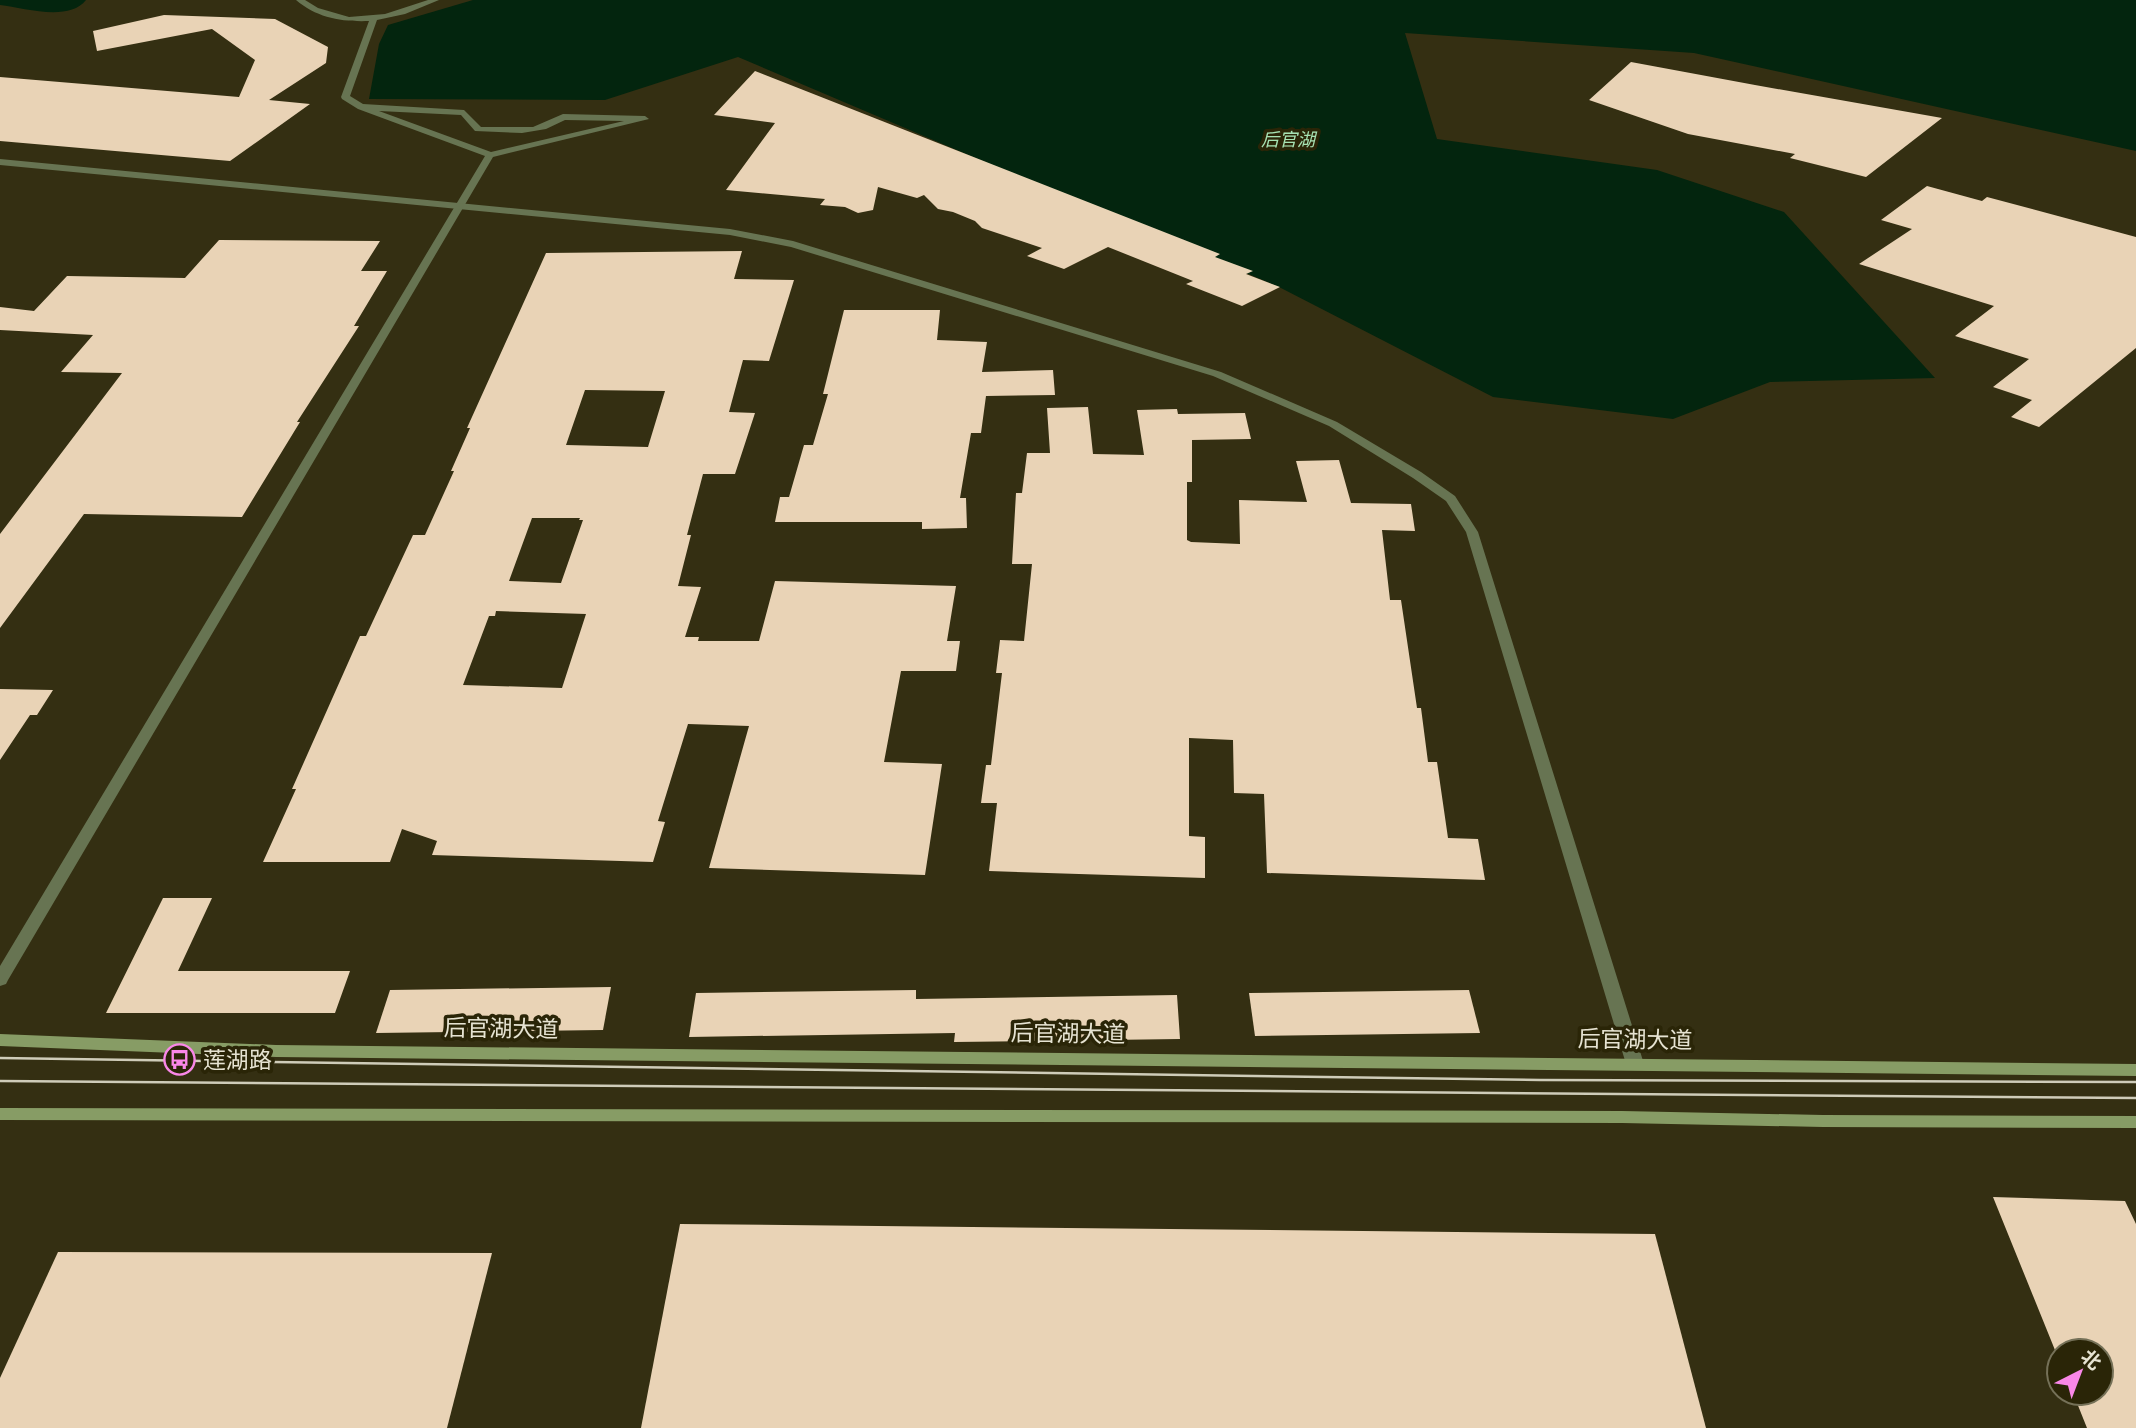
<svg xmlns="http://www.w3.org/2000/svg" width="2136" height="1428" font-family="'Work Sans','Noto Sans SC',sans-serif">
<rect width="100%" height="100%" fill="#342f12"/>
<!-- water -->
<g fill="#03250e">
<path d="M0 0H86C69 22 24 8 0 5Z"/>
<polygon points="473,0 2136,0 2136,151 1694,53 1405,33 1437,139 1657,170 1784,212 1935,378 1770,382 1673,419 1493,397 1279,287 738,57 605,100 369,99 379,44 388,25"/>
</g>
<!-- building -->
<g fill="#e9d3b6" fill-rule="evenodd">
<polygon points="164,15 275,19 328,47 326,63 269,100 310,104 230,161 0,141 0,77 239,97 255,60 212,29 97,51 93,31"/>
<polygon points="1631,62 1755,85 1942,118 1866,177 1790,158 1795,154 1688,134 1589,100"/>
<polygon points="755,71 1220,254 1215,257 1253,271 1246,274 1280,287 1242,306 1186,284 1193,281 1108,247 1064,269 1027,256 1042,248 982,228 975,221 953,212 938,209 924,195 917,198 878,187 873,210 858,213 845,207 820,205 825,199 726,190 775,123 714,115"/>
<polygon points="1927,186 1982,201 1987,197 2136,237 2136,348 2039,427 2011,417 2032,400 1993,387 2029,359 1955,336 1994,306 1859,264 1912,229 1881,220"/>
<polygon points="219,240 380,241 361,271 387,271 354,326 359,326 297,422 300,422 242,517 84,514 0,628 0,534 122,373 61,372 93,335 0,330 0,307 34,311 67,276 185,278"/>
<path d="M742 251 734 279 794 280 769 361 743 360 729 412 755 413 735 474H703L687 535H691L678 586 701 587 685 637H699L698 641H759L775 581 956 586 947 641H960L956 671H901L884 762 942 764 925 875 709 868 749 726 688 724 658 821 665 822 653 862 432 855 437 841 402 829 390 862H263L296 789H292L360 636H366L413 535H425L454 471H451L470 428H467L546 253ZM585 390 665 391 648 447 566 445ZM532 518H580L579 520H583L561 583 509 581ZM496 611 586 614 562 688 463 685 489 616H495Z"/>
<polygon points="844,310 940,310 937,340 987,342 982,372 1053,370 1055,395 986,396 981,433 971,433 960,498 966,498 967,528 922,529 922,522 775,522 780,497 789,497 804,445 813,445 828,394 823,394"/>
<polygon points="1088,407 1093,454 1144,455 1137,410 1177,409 1178,414 1245,413 1251,439 1192,440 1192,482 1187,482 1187,540 1191,542 1240,544 1239,500 1307,502 1296,461 1339,460 1351,503 1411,504 1415,531 1382,530 1390,600 1401,600 1417,708 1421,708 1428,762 1437,762 1448,838 1478,839 1485,880 1267,873 1264,794 1234,793 1233,740 1189,738 1189,836 1205,837 1205,878 989,871 997,803 981,803 986,765 991,765 1002,673 996,673 1000,640 1024,641 1032,564 1012,564 1016,493 1022,493 1027,453 1050,453 1047,408"/>
<polygon points="0,689 53,690 37,715 30,715 0,760"/>
<polygon points="163,898 212,898 178,971 350,971 335,1013 106,1013"/>
<polygon points="611,987 603,1030 376,1033 390,990"/>
<polygon points="916,990 916,999 1177,995 1180,1039 954,1042 955,1033 689,1037 696,993"/>
<polygon points="1469,990 1480,1033 1255,1036 1249,993"/>
<polygon points="1993,1197 2125,1201 2136,1224 2136,1428 2087,1428 2073,1393 2101,1393 2101,1351 2059,1351 2059,1360"/>
<polygon points="680,1224 1655,1234 1706,1428 641,1428"/>
<polygon points="58,1252 492,1253 447,1428 0,1428 0,1378"/>
</g>
<g fill="none" stroke-linecap="round" stroke-linejoin="round">
<!-- minor -->
<path fill="#677452" fill-rule="evenodd" d="M296 0H305L318 8 349 17 385 14 428 0H439L405 14 377 20 350 96 363 104 464 110 481 127H533L563 114 645 116 649 119 493 157 8 980 6 984 0 986V966L485 156 358 109 342 99 341 97 369 21C342 22 317 18 296 0ZM379 111 461 115 475 131 522 133 546 129 565 120 624 121 491 152Z"/>
<!-- tertiary -->
<polygon fill="#677452" fill-rule="evenodd" points="0,159 730,229 793,241 1221,372 1337,422 1421,472 1455,496 1478,532 1644,1064 1641,1068 1635,1070 1629,1068 1626,1064 1466,532 1446,501 1413,478 1329,426 1213,376 791,247 730,235 0,165"/>
<!-- secondary -->
<g fill="#879c65" fill-rule="evenodd">
<polygon points="0,1034 276,1045 2136,1064 2136,1076 276,1057 0,1046"/>
<polygon points="0,1108 1622,1111 1823,1115 2136,1116 2136,1128 1823,1127 1622,1123 0,1120"/>
</g>
<!-- tram -->
<g stroke="#cfccb9" stroke-width="2.5">
<polyline points="0,1058 1540,1080 2136,1082"/>
<polyline points="0,1081 2136,1098"/>
</g>
</g>
<!-- icons -->
<defs>
<symbol id="bus-ring" viewBox="-11 -11 22 22"><circle r="9.5" fill="#2a2507" stroke="#f987e8" stroke-width="1.5"/><path d="M-5-6H5V4H4V6H2V4H-2V6H-4V4H-5ZM-3.5-4V0h7V-4ZM-3.5 1.2v1.5H-2V1.2ZM2 1.2v1.5H3.5V1.2Z" fill="#f987e8"/></symbol>
</defs>
<g fill-rule="evenodd">
<use href="#bus-ring" x="162" y="1042" width="35" height="35"/>
</g>
<g text-anchor="middle" dominant-baseline="central" stroke-width="7" stroke-linejoin="round" paint-order="stroke">
<!-- far-water labels -->
<g font-size="18" font-style="italic" fill="#a7e2b3" stroke="#2a2507">
<text x="1288" y="139">后官湖</text>
</g>
<!-- near-street labels -->
<g font-size="23" fill="#e6e3d2" stroke="#2a2507">
<text transform="translate(501 1029) rotate(1)">后官湖大道</text>
<text transform="translate(1068 1034) rotate(1)">后官湖大道</text>
<text transform="translate(1635 1040) rotate(1)">后官湖大道</text>
</g>
<!-- near-poi labels -->
<g font-size="23" fill="#e6e3d2" stroke="#2a2507" text-anchor="start">
<text x="203" y="1060">莲湖路</text>
</g>
</g>
<!-- north arrow -->
<g transform="translate(2080 1372) rotate(42)"><circle r="33" fill="#2a2507" stroke="#757158" stroke-width="2"/>
<path d="M0-5L12 26L0 18L-12 26Z" fill="#f987e8"/>
<text y="-10" font-size="19" font-weight="bold" text-anchor="middle" fill="#e6e3d2">北</text>
</g>
</svg>
